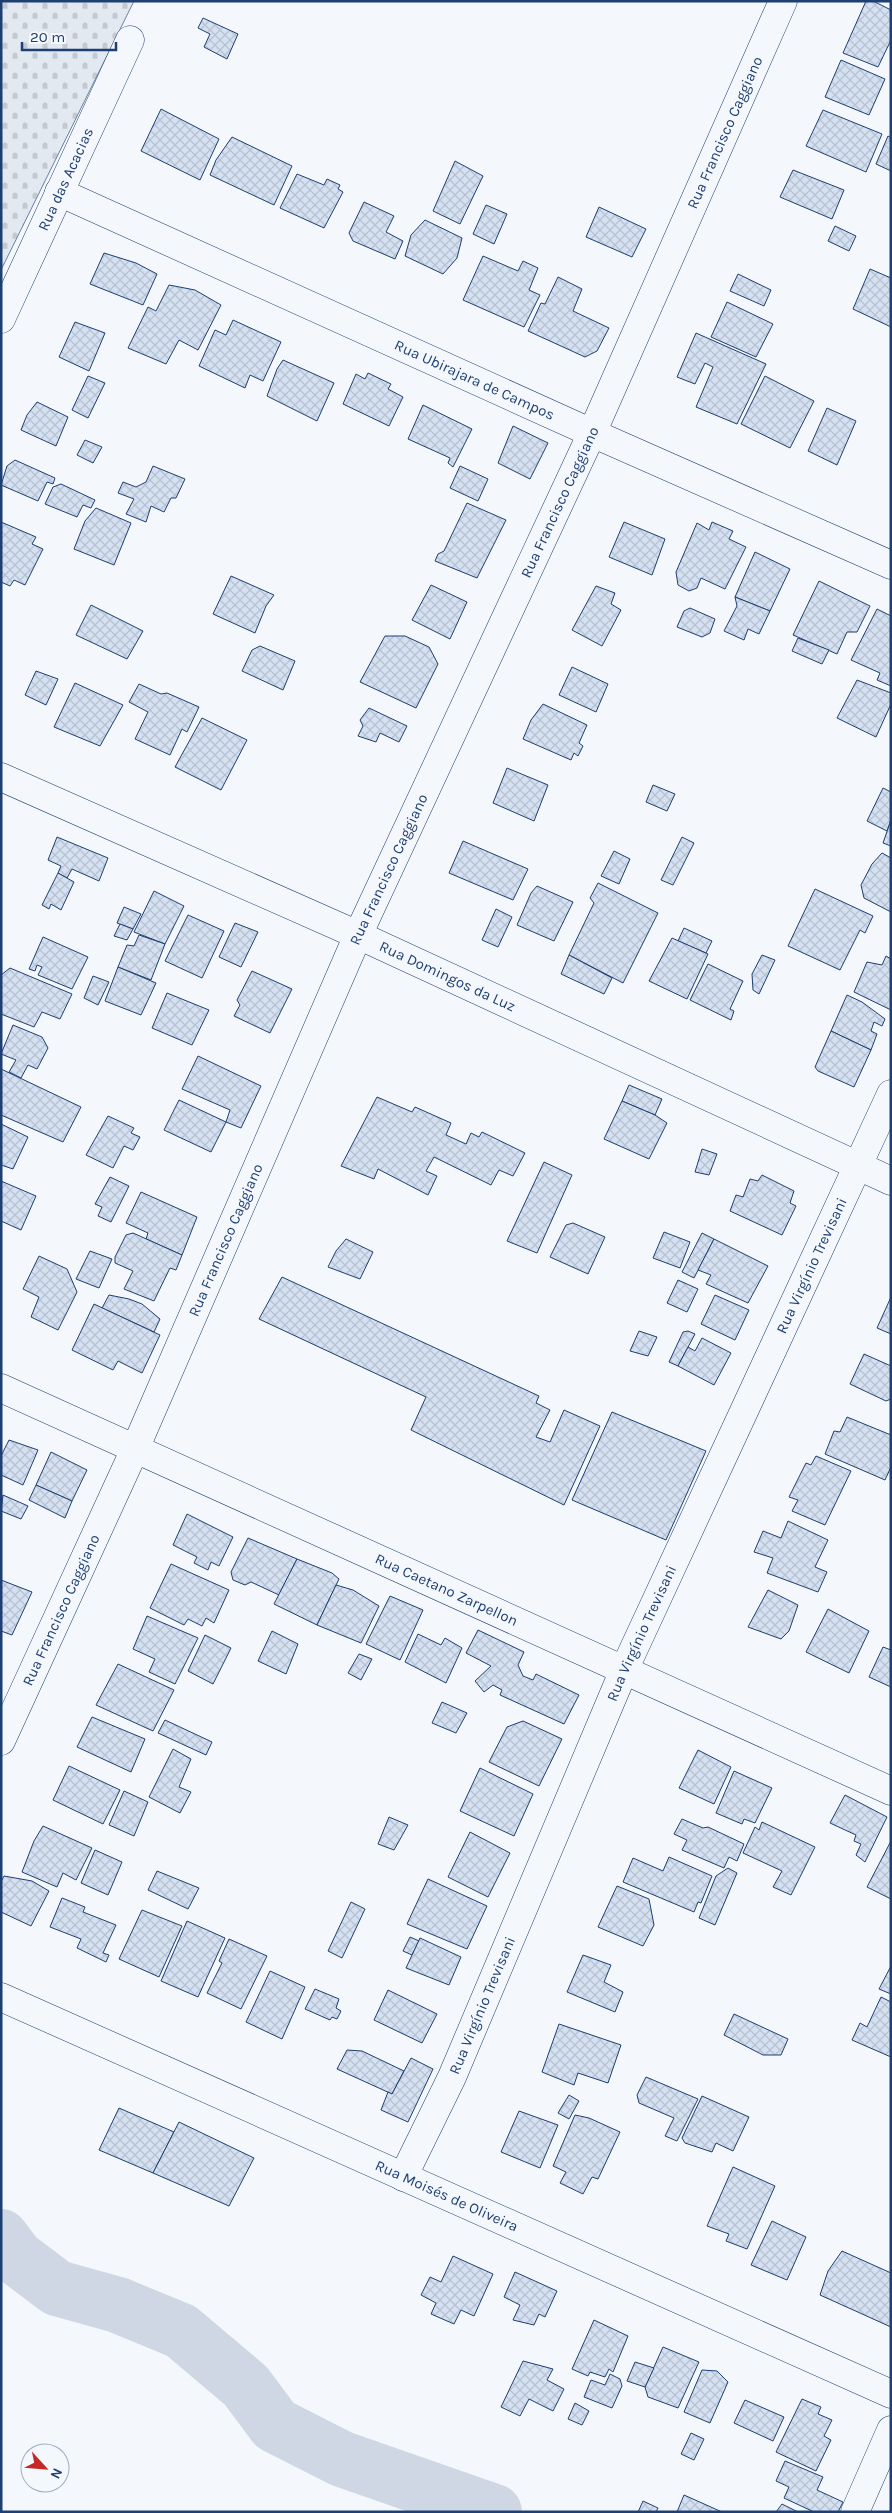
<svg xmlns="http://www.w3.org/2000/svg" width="892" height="2513" font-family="Karla,sans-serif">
<defs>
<pattern id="cemetery-stones" width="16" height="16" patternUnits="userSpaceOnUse" patternTransform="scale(1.25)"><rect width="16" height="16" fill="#e3e9f0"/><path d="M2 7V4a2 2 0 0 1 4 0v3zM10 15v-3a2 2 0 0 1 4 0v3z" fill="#c2c9d1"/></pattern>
<pattern id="building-cross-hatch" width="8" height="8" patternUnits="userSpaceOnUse" patternTransform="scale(1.25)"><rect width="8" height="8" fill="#d5e0f0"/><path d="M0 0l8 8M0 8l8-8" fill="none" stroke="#b6c1d1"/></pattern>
</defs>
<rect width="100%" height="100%" fill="#f4f7fb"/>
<!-- cemetery -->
<polygon fill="url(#cemetery-stones)" stroke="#687fa3" points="1,1 134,1 1,270"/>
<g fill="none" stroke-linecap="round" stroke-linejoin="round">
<!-- river -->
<polyline stroke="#cfd7e4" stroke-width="56" points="1,2237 16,2257 57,2288 118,2305 181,2331 246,2386 275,2425 342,2459 494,2512"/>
</g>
<!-- building -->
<g fill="url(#building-cross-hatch)" stroke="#1d3f73">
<polygon points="866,1 873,1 891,10 891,40 878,67 843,53"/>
<polygon points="203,18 238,34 227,59 204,47 210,34 198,28"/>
<polygon points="841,60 885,79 869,115 825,97"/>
<polygon points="161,109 219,139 200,180 141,151"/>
<polygon points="823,110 882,134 866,172 806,146"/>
<polygon points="888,136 891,138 891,171 876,164"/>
<polygon points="232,137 292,166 274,205 210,175 216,160"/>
<polygon points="455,161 483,176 460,224 433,211"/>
<polygon points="793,170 844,190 832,219 780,197"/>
<polygon points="297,174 324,185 327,179 340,185 338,189 343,192 324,228 280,208"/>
<polygon points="364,202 394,216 386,232 403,241 395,259 353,241 349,233"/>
<polygon points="486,205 507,214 494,244 473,234"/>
<polygon points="599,207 646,229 632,257 586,237"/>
<polygon points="425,220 462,238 457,258 443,274 405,256 411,235"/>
<polygon points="835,226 856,236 849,251 828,241"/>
<polygon points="104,253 136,263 157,274 143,305 90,284"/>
<polygon points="483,256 518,271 523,261 538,268 529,290 540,295 524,327 463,300"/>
<polygon points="870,269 891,278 891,327 853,309"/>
<polygon points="738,274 771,290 764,306 730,291"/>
<polygon points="558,277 582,289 573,311 609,328 597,351 585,357 528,331 541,303 545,304"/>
<polygon points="169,285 195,290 221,305 198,350 179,340 166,364 128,348 148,307 156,311"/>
<polygon points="727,302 773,324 756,357 711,337"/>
<polygon points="233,320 281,342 263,381 250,375 245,388 199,366 215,330 226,335"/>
<polygon points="75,322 105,333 89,371 59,357"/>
<polygon points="696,333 766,364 737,424 696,407 713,367 705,363 695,384 677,377"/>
<polygon points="283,360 334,383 317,421 267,396 277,369"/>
<polygon points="368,373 391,384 388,389 403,397 389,426 343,404 356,374 365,379"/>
<polygon points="88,376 105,383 88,418 72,410"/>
<polygon points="765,376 814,401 790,448 741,424"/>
<polygon points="37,402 68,417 56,446 21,430 27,415"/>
<polygon points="423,405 472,429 453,467 448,463 450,458 408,439"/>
<polygon points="827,408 856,421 837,465 808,451"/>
<polygon points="513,426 548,443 530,479 498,463"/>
<polygon points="85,440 102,447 93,463 77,455"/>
<polygon points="15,460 55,478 53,484 47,482 38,501 1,485 7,466"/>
<polygon points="153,466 185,479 176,498 171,498 164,512 151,506 146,522 126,514 134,499 118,493 123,482 136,487 146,482"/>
<polygon points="460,466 488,479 478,501 450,488"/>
<polygon points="61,484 95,500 91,508 83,505 77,517 45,504 53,487"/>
<polygon points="467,503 506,520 477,578 435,561 438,554 444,551"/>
<polygon points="96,508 131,523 114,565 74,549 85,521"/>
<polygon points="1,522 36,537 32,544 43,549 25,585 14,580 10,586 1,582"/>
<polygon points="624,522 665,539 652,575 609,557"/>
<polygon points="712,522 733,531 729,539 746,547 725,589 701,578 697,588 689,591 678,585 676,572 697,523 709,530"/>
<polygon points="755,552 790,569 770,611 735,597"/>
<polygon points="231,576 274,595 266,606 255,633 213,614"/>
<polygon points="819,581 870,606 857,632 847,632 837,654 793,635"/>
<polygon points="431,585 467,602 450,639 412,620"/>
<polygon points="596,586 615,593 611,604 621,610 602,646 572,630"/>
<polygon points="735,597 770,611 759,634 748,629 744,640 724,631 737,606"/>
<polygon points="91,605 143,631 127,659 76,635"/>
<polygon points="690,608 715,619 710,633 702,637 677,627 684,611"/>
<polygon points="877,609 891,616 891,686 877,680 880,673 851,660"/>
<polygon points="385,636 405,636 429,647 438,664 416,708 360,682"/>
<polygon points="798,638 829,650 822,664 792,651"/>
<polygon points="260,646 295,661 283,690 242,671 252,650"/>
<polygon points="572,667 608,684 596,712 559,695"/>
<polygon points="36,671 58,679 46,705 25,695"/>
<polygon points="857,680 891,693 891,704 876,737 837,718"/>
<polygon points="75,683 123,705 100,746 54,727"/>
<polygon points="139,684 161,694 167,693 199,707 187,732 182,729 170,755 135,739 148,712 129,702"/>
<polygon points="543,704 587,725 579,743 583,746 578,756 574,753 571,760 523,739 531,720"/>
<polygon points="369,708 407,726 399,742 380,733 376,742 358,736 363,726 360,720"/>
<polygon points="202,718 247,740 221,790 175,767"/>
<polygon points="507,768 548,785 534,821 493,803"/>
<polygon points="653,785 675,794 667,811 646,802"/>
<polygon points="883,788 891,792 891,820 887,831 867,821"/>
<polygon points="891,820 891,846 883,843"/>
<polygon points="57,837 108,858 99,881 72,869 67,878 58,873 61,866 48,860"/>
<polygon points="682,837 694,843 673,885 661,880"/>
<polygon points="463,841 528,869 513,900 449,873"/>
<polygon points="614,851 630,859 619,884 601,876"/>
<polygon points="882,853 891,858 891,912 864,898 861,885 872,864"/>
<polygon points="58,873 74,882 61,910 51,904 49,909 42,905"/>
<polygon points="598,883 658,913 623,983 569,955 594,903 590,898"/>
<polygon points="537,886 573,902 554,941 517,925 531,893"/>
<polygon points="815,889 873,916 865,933 860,930 840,970 788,946"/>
<polygon points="154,891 184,906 165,944 134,932"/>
<polygon points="124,907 141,914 133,929 117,923"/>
<polygon points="496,909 512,917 498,947 482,940"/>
<polygon points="188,915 224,931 202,978 165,961"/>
<polygon points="235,923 258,932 241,967 219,957"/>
<polygon points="120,924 133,929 127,940 114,936"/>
<polygon points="684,928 712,941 706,953 678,941"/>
<polygon points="139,935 165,944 151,980 118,967 127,945 134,946"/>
<polygon points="43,937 88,957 72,989 38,975 42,967 37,965 35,971 29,969"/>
<polygon points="672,938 708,954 687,999 649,981"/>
<polygon points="569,955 612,978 604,994 561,974"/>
<polygon points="762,955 775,960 759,994 753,990 752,974"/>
<polygon points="886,956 891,959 891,1010 854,992 867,962 882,965"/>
<polygon points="708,964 743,981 730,1009 734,1011 731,1020 690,1000"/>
<polygon points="118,967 156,983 141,1015 105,1001"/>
<polygon points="10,968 72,994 60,1019 42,1012 34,1027 1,1014 1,975"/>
<polygon points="252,971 292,989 270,1033 234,1016 240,1005 237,1000"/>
<polygon points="93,976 109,982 98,1005 84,998"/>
<polygon points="167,993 209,1010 192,1045 152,1028"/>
<polygon points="847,995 862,1002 885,1019 882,1026 874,1022 871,1031 877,1034 871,1050 831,1031"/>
<polygon points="13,1025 42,1037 48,1048 37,1069 28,1065 21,1078 9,1072 16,1060 1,1054"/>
<polygon points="831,1031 871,1050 854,1087 818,1071 815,1067"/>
<polygon points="198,1056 261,1086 241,1128 226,1122 230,1110 182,1089"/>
<polygon points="1,1069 81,1107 63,1142 1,1115"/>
<polygon points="629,1085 662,1099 655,1115 622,1101"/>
<polygon points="377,1097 412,1112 415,1107 451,1123 446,1135 466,1144 471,1133 479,1137 482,1132 525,1153 513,1176 499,1170 491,1185 434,1157 426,1171 437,1176 428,1195 378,1169 374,1179 341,1166"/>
<polygon points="179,1100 226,1122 211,1152 164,1130"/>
<polygon points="622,1101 655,1115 667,1123 649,1159 604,1139"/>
<polygon points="108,1116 134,1128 131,1133 140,1137 133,1150 124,1146 113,1168 86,1155"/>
<polygon points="1,1124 28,1137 13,1169 1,1165"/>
<polygon points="702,1149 717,1154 709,1175 695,1172"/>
<polygon points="544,1162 572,1175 537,1253 507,1241"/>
<polygon points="762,1175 794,1191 790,1203 796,1206 782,1235 730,1211 736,1195 743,1197 750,1179 758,1181"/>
<polygon points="110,1177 129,1186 111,1222 98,1216 102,1207 95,1204"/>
<polygon points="1,1181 36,1196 21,1230 1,1221"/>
<polygon points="141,1192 197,1217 182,1255 146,1239 148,1233 126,1223"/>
<polygon points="573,1223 605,1237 588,1274 550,1257 566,1225"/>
<polygon points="664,1232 690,1242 680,1268 653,1258"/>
<polygon points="133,1233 182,1255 176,1270 170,1268 154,1301 124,1289 133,1271 115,1263 115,1257 126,1235"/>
<polygon points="702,1233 714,1239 694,1278 682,1272"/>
<polygon points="346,1239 373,1252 360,1279 328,1267 336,1251"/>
<polygon points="714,1239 768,1266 748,1303 706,1284 711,1275 698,1270"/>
<polygon points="90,1251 112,1259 99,1288 76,1279"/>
<polygon points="39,1256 67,1269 77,1292 58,1330 31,1317 39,1297 23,1289"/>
<polygon points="282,1277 539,1396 536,1403 550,1410 536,1437 550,1442 564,1410 600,1426 564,1505 411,1430 426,1397 259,1319"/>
<polygon points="678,1280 698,1289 687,1312 667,1303"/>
<polygon points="109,1295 129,1299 142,1304 160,1319 154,1332 102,1308"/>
<polygon points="715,1295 749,1310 735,1340 701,1324"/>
<polygon points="891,1297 891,1334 877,1328"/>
<polygon points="94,1304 160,1335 142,1373 118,1361 113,1370 72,1350"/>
<polygon points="639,1331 657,1337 648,1356 630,1351"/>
<polygon points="688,1331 695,1334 678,1366 669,1362 683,1332"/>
<polygon points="702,1338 731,1353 714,1385 678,1366 688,1347 695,1351"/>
<polygon points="864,1354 891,1366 891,1399 886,1401 850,1384"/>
<polygon points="612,1412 706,1451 666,1540 572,1500"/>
<polygon points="847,1417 891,1435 891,1467 885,1480 825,1454 834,1431 840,1432"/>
<polygon points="9,1440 38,1450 23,1485 1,1475 1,1456"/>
<polygon points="51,1452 87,1470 72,1501 36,1485"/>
<polygon points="816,1456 851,1471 825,1525 792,1511 798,1500 789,1497 806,1463 811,1465"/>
<polygon points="36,1485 72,1501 65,1518 29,1500"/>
<polygon points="3,1495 28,1506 21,1519 1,1511"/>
<polygon points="187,1514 233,1537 219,1566 211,1562 208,1570 194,1563 197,1557 173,1545"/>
<polygon points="788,1521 828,1540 815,1567 827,1572 818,1592 767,1573 773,1558 754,1552 763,1531 781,1538"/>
<polygon points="248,1538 297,1559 279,1595 251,1582 245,1585 233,1580 231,1572"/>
<polygon points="297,1559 332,1573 339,1579 317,1625 274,1604"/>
<polygon points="171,1564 229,1590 214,1623 206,1618 202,1626 188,1619 184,1625 150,1608"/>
<polygon points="1,1580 32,1592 12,1635 1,1631"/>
<polygon points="336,1585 353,1590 379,1606 361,1643 317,1625"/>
<polygon points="768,1590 798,1605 789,1631 781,1639 748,1627"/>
<polygon points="390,1596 423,1610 400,1660 366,1644"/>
<polygon points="828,1609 869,1631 849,1673 806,1652"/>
<polygon points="147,1616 198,1638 175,1684 149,1672 155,1659 133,1649"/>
<polygon points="478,1630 524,1652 518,1665 523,1676 533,1680 536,1674 579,1695 564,1724 500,1695 502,1690 493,1685 484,1692 475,1681 491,1666 466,1653"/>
<polygon points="272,1631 298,1644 286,1674 258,1661"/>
<polygon points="418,1634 441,1645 445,1638 462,1648 446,1683 405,1662"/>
<polygon points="205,1635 231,1648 213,1684 188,1671"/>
<polygon points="883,1647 891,1650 891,1687 869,1677"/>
<polygon points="359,1654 372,1659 361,1680 348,1673"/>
<polygon points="118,1664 174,1690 153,1731 96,1705"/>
<polygon points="442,1702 467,1713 456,1733 432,1723"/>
<polygon points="92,1717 145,1739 131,1772 77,1747"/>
<polygon points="165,1720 212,1742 206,1755 158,1733"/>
<polygon points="523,1721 562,1739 539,1786 489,1762 507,1727"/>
<polygon points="173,1749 191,1759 179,1787 191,1792 180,1813 149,1797"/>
<polygon points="698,1750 731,1767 714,1804 679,1788"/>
<polygon points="69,1766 120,1790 103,1824 53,1800"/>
<polygon points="480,1768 533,1794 514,1836 460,1811"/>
<polygon points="734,1771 772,1788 755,1823 744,1819 742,1824 716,1813"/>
<polygon points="124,1791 148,1802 134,1836 109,1825"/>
<polygon points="845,1795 887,1817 865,1862 856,1855 861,1844 854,1841 856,1835 830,1823"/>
<polygon points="389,1817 408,1825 394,1850 378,1844"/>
<polygon points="682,1819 703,1828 708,1827 744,1844 737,1861 729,1857 724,1868 682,1850 687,1840 674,1834"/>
<polygon points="762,1822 815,1847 791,1895 773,1887 782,1871 743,1853 755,1827 759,1830"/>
<polygon points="43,1826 92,1848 76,1880 63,1873 57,1887 22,1872 34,1841"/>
<polygon points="470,1832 510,1853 488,1897 448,1877"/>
<polygon points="891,1841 891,1899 867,1887"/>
<polygon points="95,1850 122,1862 108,1895 81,1883"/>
<polygon points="669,1857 712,1876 701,1903 698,1902 694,1912 623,1882 633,1858 663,1871"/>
<polygon points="728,1868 737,1873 715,1925 699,1918 716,1876"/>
<polygon points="157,1871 199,1888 188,1909 148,1890"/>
<polygon points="4,1876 32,1881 49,1891 31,1926 1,1912 1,1882"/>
<polygon points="428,1879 487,1906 467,1949 407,1924"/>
<polygon points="617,1886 649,1899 654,1925 643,1946 598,1927"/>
<polygon points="62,1898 85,1907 83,1912 116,1925 103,1953 109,1955 106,1962 77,1948 81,1939 50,1927"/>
<polygon points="351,1902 365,1909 342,1958 328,1951"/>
<polygon points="142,1910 182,1926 159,1977 119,1959"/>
<polygon points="187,1921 225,1938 198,1997 161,1981"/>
<polygon points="410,1937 419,1941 412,1955 403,1951"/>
<polygon points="420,1938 461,1957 449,1985 406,1968"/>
<polygon points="229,1939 267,1956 241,2009 207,1993 222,1963 219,1961"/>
<polygon points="583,1955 611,1965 604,1982 623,1992 615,2012 567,1992"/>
<polygon points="891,1966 891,1994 879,1989"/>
<polygon points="270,1971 305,1987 282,2039 246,2022"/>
<polygon points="315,1989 339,1999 336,2008 341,2011 337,2019 332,2017 330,2020 305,2009"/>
<polygon points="388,1990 437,2014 422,2043 374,2020"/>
<polygon points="881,1997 891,2002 891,2057 852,2040 860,2023 867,2027"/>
<polygon points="734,2014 788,2039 781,2055 763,2055 724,2035"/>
<polygon points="559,2024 621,2045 608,2083 578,2073 574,2085 542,2072"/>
<polygon points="347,2050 362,2051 404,2071 392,2094 337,2069"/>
<polygon points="411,2058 433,2069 408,2122 381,2110 388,2092 392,2094"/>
<polygon points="646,2077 698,2099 677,2141 665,2136 674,2118 639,2103 637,2095"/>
<polygon points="569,2095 579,2101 569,2119 558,2113"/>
<polygon points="702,2096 749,2117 733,2151 716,2143 712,2152 685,2143 682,2138"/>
<polygon points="119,2108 174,2132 153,2173 99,2150"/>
<polygon points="519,2111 558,2125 540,2168 501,2152"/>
<polygon points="575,2115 589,2118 620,2132 598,2179 592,2177 583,2194 560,2183 566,2172 553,2166"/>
<polygon points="179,2122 254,2158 229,2206 153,2173"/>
<polygon points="733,2167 775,2186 747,2249 726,2241 729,2234 707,2226"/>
<polygon points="772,2221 806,2237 787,2280 751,2265"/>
<polygon points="842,2251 891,2273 891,2327 820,2295 828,2271"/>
<polygon points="453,2256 493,2274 474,2316 461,2310 454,2324 431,2314 436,2303 421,2295 430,2277 441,2282"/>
<polygon points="515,2272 557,2291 545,2317 539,2314 534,2325 513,2320 520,2305 504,2297"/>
<polygon points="594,2320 628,2336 613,2372 609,2369 605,2377 590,2372 588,2376 572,2369"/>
<polygon points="663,2347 699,2362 678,2408 648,2397 645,2387"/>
<polygon points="523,2361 553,2369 547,2380 564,2389 553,2411 529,2399 520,2416 501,2407"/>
<polygon points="635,2362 654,2368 645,2387 627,2381"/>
<polygon points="702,2370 717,2371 728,2382 710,2423 684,2412"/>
<polygon points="610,2374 620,2379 622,2386 612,2408 584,2397 591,2380 605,2385"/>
<polygon points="802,2399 821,2407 818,2414 832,2420 824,2436 831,2440 816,2471 776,2452"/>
<polygon points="745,2400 784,2417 773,2441 734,2423"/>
<polygon points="575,2403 589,2411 582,2425 568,2419"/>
<polygon points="691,2433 704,2439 694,2460 681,2454"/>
<polygon points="785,2461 823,2477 817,2490 843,2502 838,2512 814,2512 784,2498 789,2487 776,2481"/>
<polygon points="684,2495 722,2512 677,2512"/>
<polygon points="643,2501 658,2508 656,2512 638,2512"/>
<polygon points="782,2504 798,2512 776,2512"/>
</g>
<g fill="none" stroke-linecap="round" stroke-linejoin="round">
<defs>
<g id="minor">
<path id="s1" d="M59 192 592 433 891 565"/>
<path id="s2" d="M1 319 130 40"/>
<path id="s3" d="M1 777 358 935 891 1181"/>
<path id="s4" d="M1 1388 891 1791"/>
<path id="s5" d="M1 1741 135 1449 358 935 592 433 783 1"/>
<path id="s6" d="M1 1997 891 2394"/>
<path id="s7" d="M403 2177 452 2077 624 1670 891 1094"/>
<polyline points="855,2512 891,2430"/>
</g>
</defs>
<!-- minor casing -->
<use href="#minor" stroke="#1d3f73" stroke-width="29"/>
<!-- minor -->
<use href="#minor" stroke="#f4f7fb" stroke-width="28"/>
</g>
<g text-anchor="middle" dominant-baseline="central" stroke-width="4" stroke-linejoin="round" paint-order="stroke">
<!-- street labels -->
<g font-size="15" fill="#1d3f73" stroke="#f4f7fb">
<text stroke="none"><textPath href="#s5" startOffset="1764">Rua Francisco Caggiano</textPath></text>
<text stroke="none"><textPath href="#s2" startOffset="154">Rua das Acacias</textPath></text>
<text stroke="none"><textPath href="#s1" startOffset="456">Rua Ubirajara de Campos</textPath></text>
<text stroke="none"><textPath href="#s5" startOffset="1359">Rua Francisco Caggiano</textPath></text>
<text stroke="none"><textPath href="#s5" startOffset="954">Rua Francisco Caggiano</textPath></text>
<text stroke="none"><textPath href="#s3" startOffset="489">Rua Domingos da Luz</textPath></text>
<text stroke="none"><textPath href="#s5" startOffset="549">Rua Francisco Caggiano</textPath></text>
<text stroke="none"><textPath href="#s7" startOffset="999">Rua Virgínio Trevisani</textPath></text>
<text stroke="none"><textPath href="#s4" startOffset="489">Rua Caetano Zarpellon</textPath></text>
<text stroke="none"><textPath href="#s5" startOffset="144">Rua Francisco Caggiano</textPath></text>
<text stroke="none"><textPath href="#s7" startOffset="594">Rua Virgínio Trevisani</textPath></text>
<text stroke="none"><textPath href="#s7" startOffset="189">Rua Virgínio Trevisani</textPath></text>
<text stroke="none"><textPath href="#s6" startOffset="488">Rua Moisés de Oliveira</textPath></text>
</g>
</g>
<!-- border -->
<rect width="892" height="2513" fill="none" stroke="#1d3f73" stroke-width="5"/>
<!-- north arrow -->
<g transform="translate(45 2468) rotate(116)"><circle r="24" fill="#f4f7fb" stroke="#9eadc5"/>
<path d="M0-4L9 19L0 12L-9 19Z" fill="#c62828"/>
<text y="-8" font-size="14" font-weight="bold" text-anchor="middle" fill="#1d3f73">N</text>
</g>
<!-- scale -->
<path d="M22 42v8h94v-8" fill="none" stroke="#1d3f73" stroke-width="2.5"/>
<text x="30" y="42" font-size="15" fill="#1d3f73" stroke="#f4f7fb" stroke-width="4" paint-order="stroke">20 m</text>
</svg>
